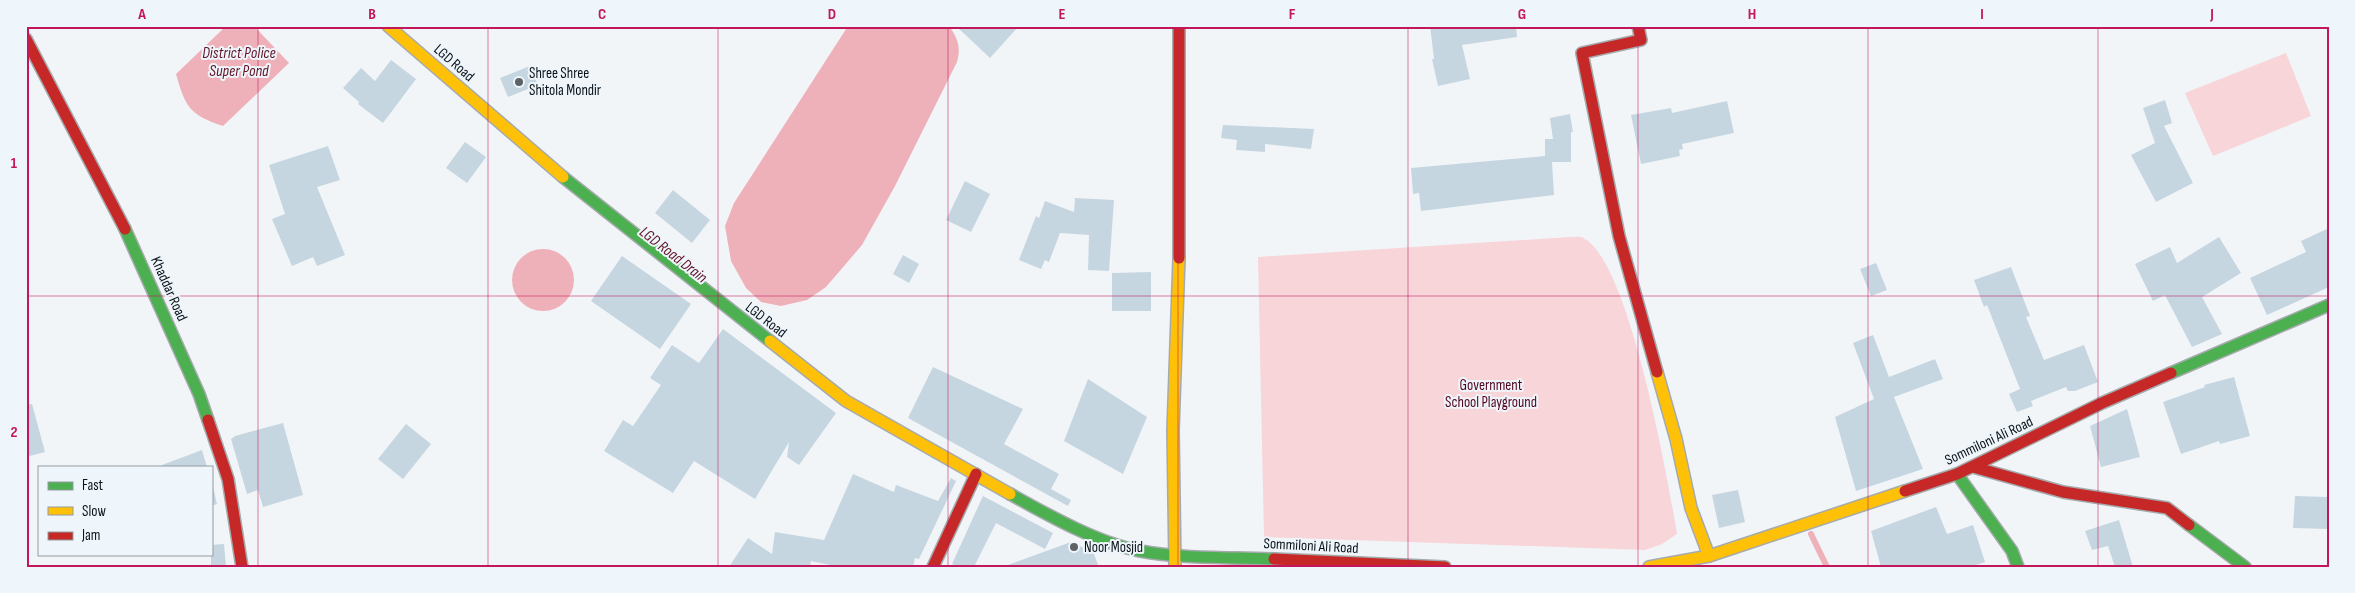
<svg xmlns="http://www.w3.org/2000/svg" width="2355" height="593" font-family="'Sofia Sans Condensed',sans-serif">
<rect width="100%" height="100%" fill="#f2f5f8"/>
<!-- green -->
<g fill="#f7d5d9">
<polygon points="2286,53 2311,116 2213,156 2185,93"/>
<path d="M1570 237C1575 237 1581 236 1585 239 1630 265 1668 479 1677 534L1662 544 1645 550 1264 537 1258 257Z"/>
</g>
<!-- water -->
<g fill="#efb1b9">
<path d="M226 26H254L289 63 223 126C189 115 185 106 176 74Z"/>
<path d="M848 26H949C958 38 961 48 957 62L895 186 862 245 826 287 807 300 781 306 761 302 746 288 731 261 725 226 734 203Z"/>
<circle cx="543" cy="280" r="31"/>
</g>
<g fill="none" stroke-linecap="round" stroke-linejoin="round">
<!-- stream -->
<polyline stroke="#efb1b9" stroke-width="6" points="1811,534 1827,567"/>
</g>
<!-- building -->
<g fill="#c5d6e1">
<polygon points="956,26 1019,26 990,58"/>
<polygon points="1430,26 1516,26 1517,37 1462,45 1470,79 1438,86 1432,59 1434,59"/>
<polygon points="391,60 416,79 383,123 358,104 359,102 343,88 361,68 375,81"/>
<polygon points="530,66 538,85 508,97 500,78"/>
<polygon points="2165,100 2172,123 2164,126 2193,183 2156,202 2131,155 2155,143 2143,108"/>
<polygon points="1727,101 1734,133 1682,144 1683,149 1679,150 1680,156 1641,164 1631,115 1671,108 1672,113"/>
<polygon points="1570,114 1573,132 1571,132 1571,162 1552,162 1554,195 1421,211 1419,193 1413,194 1411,168 1545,156 1545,139 1553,139 1550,118"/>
<polygon points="1223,125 1314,129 1311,149 1265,144 1265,152 1236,150 1237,140 1221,138"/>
<polygon points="465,142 486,157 467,183 446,168"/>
<polygon points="328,146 340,180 317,187 345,255 317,266 313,257 292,266 272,219 285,214 269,165"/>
<polygon points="965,181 990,194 971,232 946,220"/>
<polygon points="673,190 710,220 692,243 655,213"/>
<polygon points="1075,198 1114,200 1109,271 1088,270 1089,235 1060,233 1049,262 1045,260 1041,269 1019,260 1036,216 1039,218 1045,201 1074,212"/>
<polygon points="2329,228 2329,287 2267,315 2250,278 2306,252 2301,241"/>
<polygon points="2219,237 2241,273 2202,297 2222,334 2192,347 2165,295 2153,301 2135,264 2170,247 2177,263"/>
<polygon points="903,255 919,264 909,283 893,274"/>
<polygon points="622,256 691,304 660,349 591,301"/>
<polygon points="1876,263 1887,290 1871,296 1860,269"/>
<polygon points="2011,267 2030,316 2026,317 2044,360 2084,345 2098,382 2075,391 2068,391 2066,387 2031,401 2033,406 2017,412 2009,394 2020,389 1987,305 1984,307 1974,280"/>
<polygon points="1151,272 1151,311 1112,311 1112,273"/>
<polygon points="723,329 836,413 799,465 787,457 789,442 755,499 694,461 673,493 604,451 623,420 633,426 661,385 650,378 672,345 699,363"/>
<polygon points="1873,335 1889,377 1935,359 1943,379 1894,397 1923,469 1856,491 1835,417 1874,399 1853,343"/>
<polygon points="933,367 1023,409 1004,444 1059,474 1051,489 1071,500 1068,506 908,418"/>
<polygon points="2234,377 2250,436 2220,444 2219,441 2181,454 2163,402 2205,387 2204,385"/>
<polygon points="1088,379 1147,417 1123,474 1064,441"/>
<polygon points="32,404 45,452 26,457 26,405"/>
<polygon points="2127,409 2140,457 2101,467 2090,426"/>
<polygon points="283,423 303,495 263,507 258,490 247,494 231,439 235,436"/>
<polygon points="406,424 431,444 403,479 378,459"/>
<polygon points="202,450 207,467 163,467 162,465"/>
<polygon points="853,474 894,492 896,485 938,501 951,478 956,481 919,559 915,558 913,567 840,567 811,561 810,567 729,567 748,538 772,554 775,532 824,540"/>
<polygon points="211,478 217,504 211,506"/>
<polygon points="1738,490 1745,522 1719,528 1712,495"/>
<polygon points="983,496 1053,533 1045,549 996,523 974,567 959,567 952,564"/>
<polygon points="2295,496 2329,497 2329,529 2293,528"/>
<polygon points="1936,507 1947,534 1973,525 1985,562 1970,567 1881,567 1871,531"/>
<polygon points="2119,520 2133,567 2115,567 2108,546 2092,550 2085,531"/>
<polygon points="1071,542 1093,552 1099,567 1008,567 1008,565"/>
<polygon points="224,544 226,567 211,567 211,545"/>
</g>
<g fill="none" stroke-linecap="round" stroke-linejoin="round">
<defs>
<g id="fast">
<polyline points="563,177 770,341"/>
<polyline points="125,229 199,394 208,420"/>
<polyline points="2171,373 2329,305"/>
<polyline points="1957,474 2012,551 2018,567"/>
<path d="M1010 494C1048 515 1097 543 1140 551 1183 559 1230 557 1274 559"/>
<polyline points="2189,525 2245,567"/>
</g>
<g id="slow">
<polyline points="388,26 563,177"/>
<polyline points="770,341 846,401 1010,494"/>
<polyline points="1657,372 1676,439 1691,508 1709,556"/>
<polyline points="1175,567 1173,430 1179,258"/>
<polyline points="1649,567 1709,556 1905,491"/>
</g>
<g id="jam">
<polyline points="1179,26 1179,258"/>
<polyline points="1638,26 1641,40 1582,53 1619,236 1657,372"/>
<polyline points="26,39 125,229"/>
<polyline points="208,420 228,479 242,567"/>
<polyline points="1973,467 2063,492 2167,508 2189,525"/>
<polyline points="1905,491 1957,474 2102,403 2171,373"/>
<polyline points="1274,559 1445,567"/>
<polyline points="933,567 976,474"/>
</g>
</defs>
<!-- fast casing -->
<use href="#fast" stroke="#a5aaad" stroke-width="14"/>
<!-- slow casing -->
<use href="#slow" stroke="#a5aaad" stroke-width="14"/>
<!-- jam casing -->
<use href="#jam" stroke="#a5aaad" stroke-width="14"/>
<!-- fast -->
<use href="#fast" stroke="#4caf50" stroke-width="11"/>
<!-- slow -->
<use href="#slow" stroke="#ffc107" stroke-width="11"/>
<!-- jam -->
<use href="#jam" stroke="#c62828" stroke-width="11"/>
</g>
<!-- grid -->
<path fill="none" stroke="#c2185b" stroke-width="1" stroke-opacity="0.55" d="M258 26V567M488 26V567M718 26V567M948 26V567M1178 26V567M1408 26V567M1638 26V567M1868 26V567M2098 26V567M26 296H2329"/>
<!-- markers -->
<g fill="#5c6266" stroke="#eef6fc" stroke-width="2">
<circle cx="519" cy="82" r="5"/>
<circle cx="1074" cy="547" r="5"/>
</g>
<g text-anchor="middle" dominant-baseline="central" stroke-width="4" stroke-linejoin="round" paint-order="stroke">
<!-- street labels -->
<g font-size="15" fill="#0c1318" stroke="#eef6fc">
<text transform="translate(454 63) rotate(41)">LGD Road</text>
<text transform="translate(169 289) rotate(66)">Khaddar Road</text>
<text transform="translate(766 320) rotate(38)">LGD Road</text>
<text transform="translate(1989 441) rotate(-25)">Sommiloni Ali Road</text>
<text transform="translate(1311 546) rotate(3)">Sommiloni Ali Road</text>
</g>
<!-- poi labels -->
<g font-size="15" fill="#0c1318" stroke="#eef6fc" text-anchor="start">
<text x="529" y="73">Shree Shree<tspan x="529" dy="17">Shitola Mondir</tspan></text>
<text x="1084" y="547">Noor Mosjid</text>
</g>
<!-- park labels -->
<g font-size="15" fill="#55041b" stroke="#eef6fc">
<text x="1491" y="385">Government<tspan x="1491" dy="17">School Playground</tspan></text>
</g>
<!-- water labels -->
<g font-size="16" font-style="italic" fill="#621425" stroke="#eef6fc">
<text x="239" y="53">District Police<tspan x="239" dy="18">Super Pond</tspan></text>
<text transform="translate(673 255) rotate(38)">LGD Road Drain</text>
</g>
</g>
<!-- border -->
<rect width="2355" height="593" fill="none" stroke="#eef6fc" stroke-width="55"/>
<!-- legend -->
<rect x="38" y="466" width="175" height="90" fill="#eef6fc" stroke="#949ba1"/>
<rect x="48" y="482" width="25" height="8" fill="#4caf50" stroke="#949ba1"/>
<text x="82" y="490" font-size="15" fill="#0c1318">Fast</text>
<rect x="48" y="507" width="25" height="8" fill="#ffc107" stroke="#949ba1"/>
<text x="82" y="516" font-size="15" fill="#0c1318">Slow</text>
<rect x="48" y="532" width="25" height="8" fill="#c62828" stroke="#949ba1"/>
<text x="82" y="540" font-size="15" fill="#0c1318">Jam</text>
<rect x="28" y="28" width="2300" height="538" fill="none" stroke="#c2185b" stroke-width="2"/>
<g font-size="16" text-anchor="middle" font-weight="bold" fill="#c2185b">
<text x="142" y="19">A</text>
<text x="372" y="19">B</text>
<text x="602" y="19">C</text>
<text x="832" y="19">D</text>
<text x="1062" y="19">E</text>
<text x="1292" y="19">F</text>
<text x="1522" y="19">G</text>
<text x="1752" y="19">H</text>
<text x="1982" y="19">I</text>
<text x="2212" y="19">J</text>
<text x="14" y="168">1</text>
<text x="14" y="437">2</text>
</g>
</svg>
